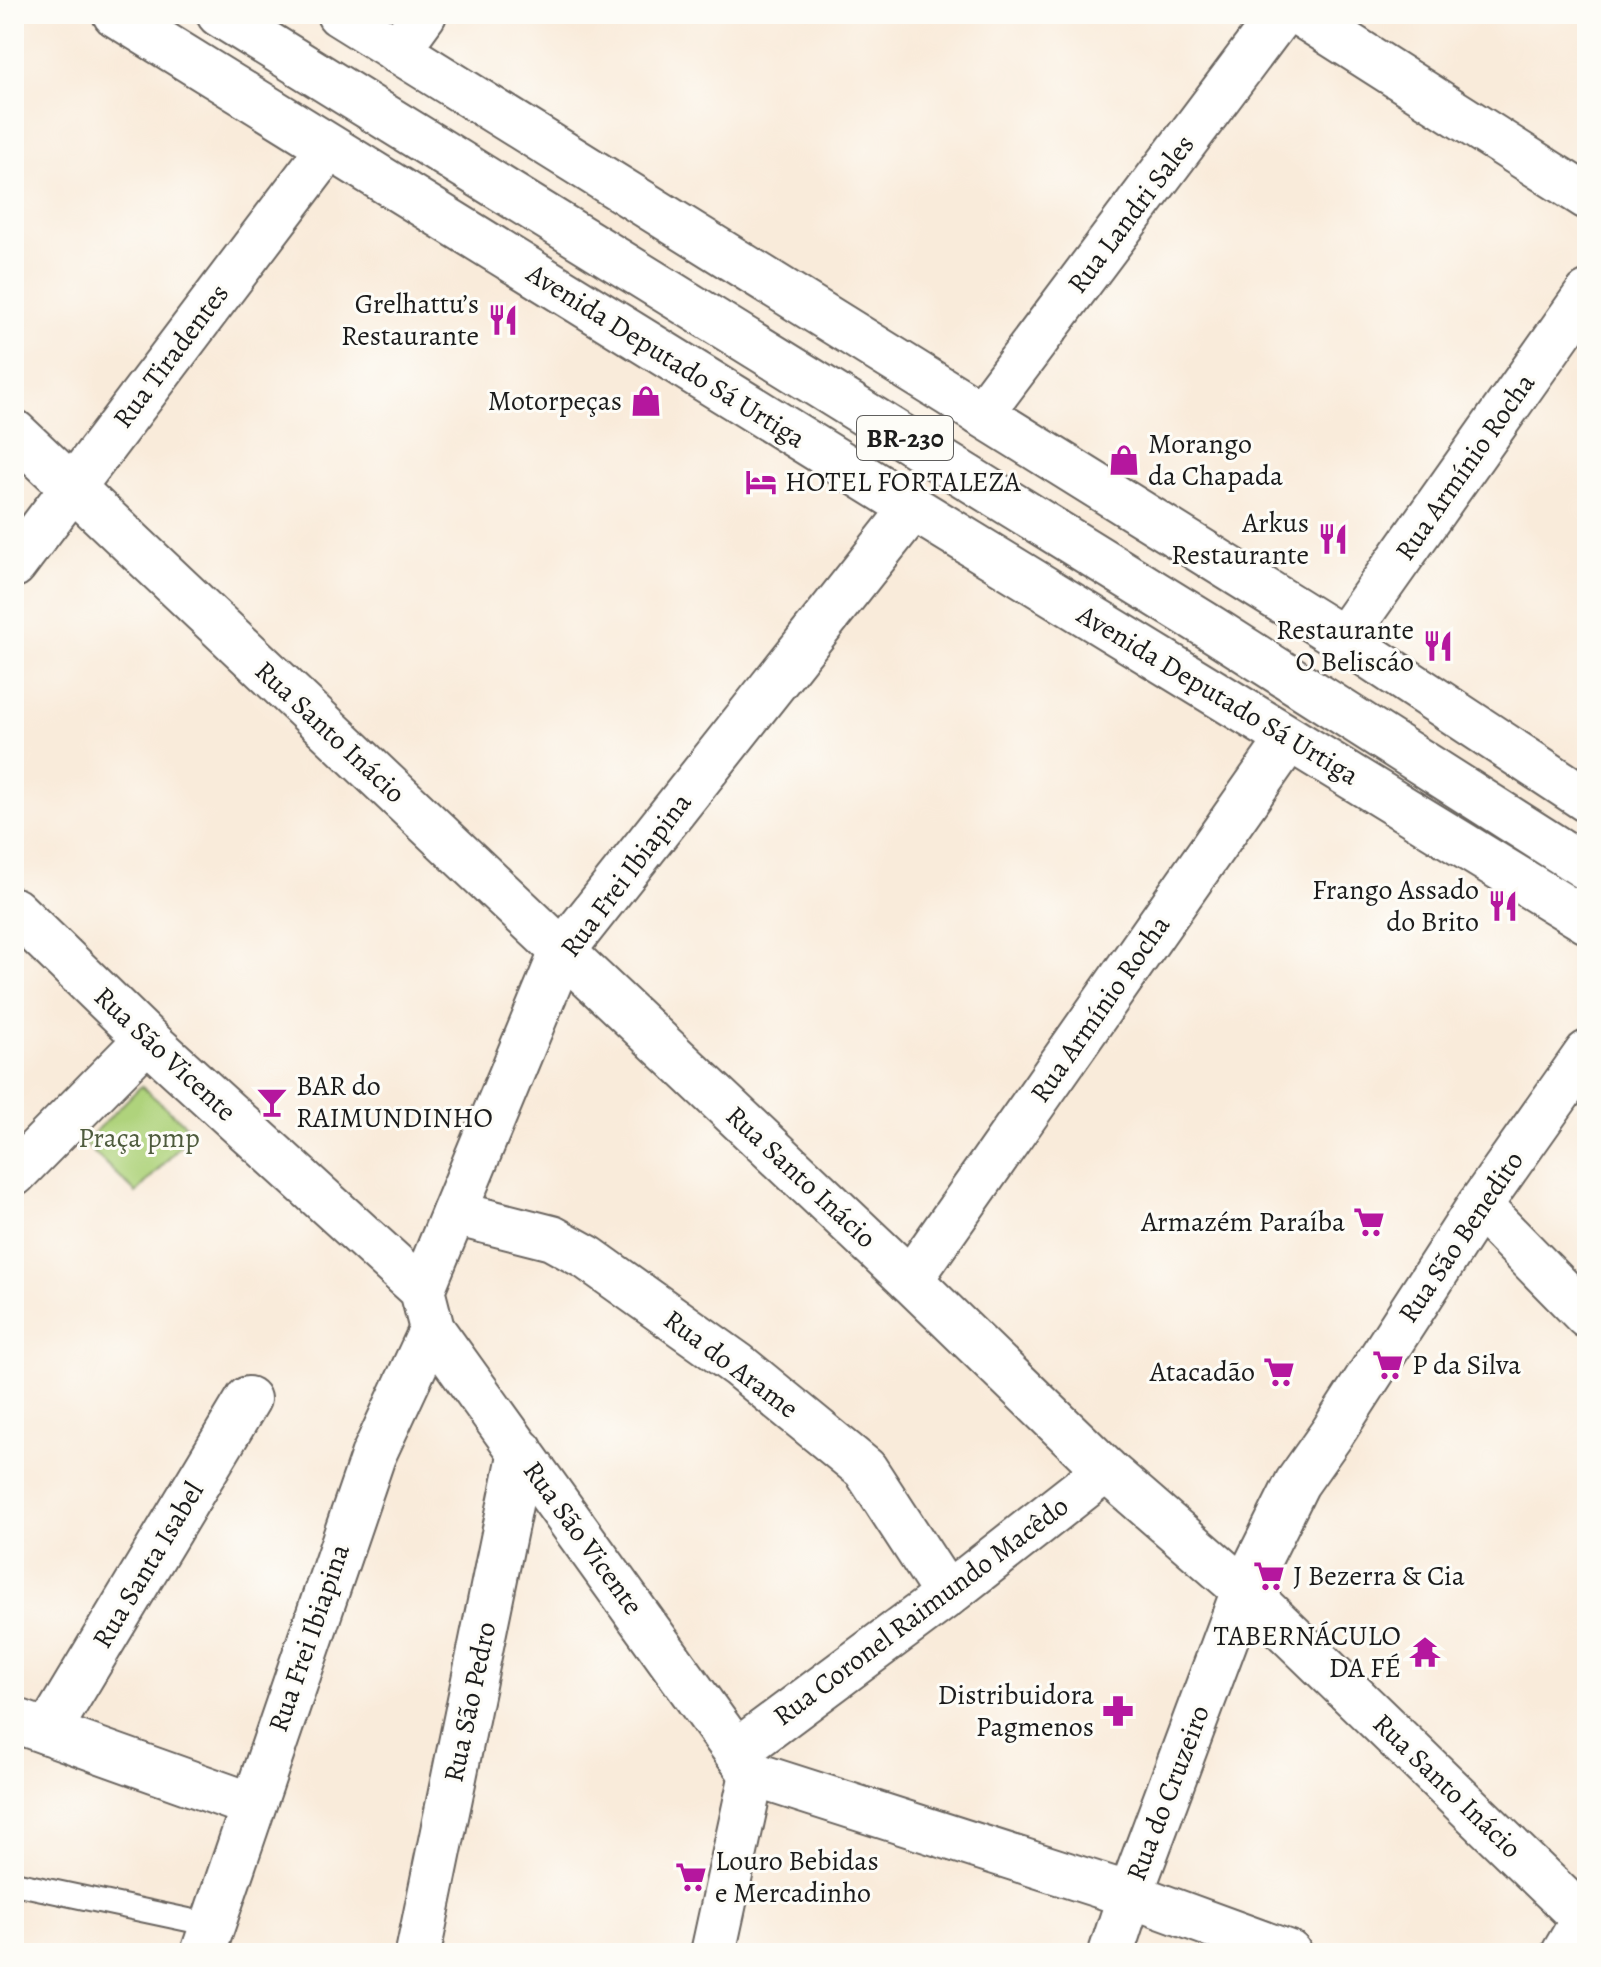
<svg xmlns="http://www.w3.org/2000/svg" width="1601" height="1967" font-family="Alegreya,serif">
<rect width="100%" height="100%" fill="#fdfcf7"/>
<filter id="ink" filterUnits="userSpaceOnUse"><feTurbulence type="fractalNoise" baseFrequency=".0125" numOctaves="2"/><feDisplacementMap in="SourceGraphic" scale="16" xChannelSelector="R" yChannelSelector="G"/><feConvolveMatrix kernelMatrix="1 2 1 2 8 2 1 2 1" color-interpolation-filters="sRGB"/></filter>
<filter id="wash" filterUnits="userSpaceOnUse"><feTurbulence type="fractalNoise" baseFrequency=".006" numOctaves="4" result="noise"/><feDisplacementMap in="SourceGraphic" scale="32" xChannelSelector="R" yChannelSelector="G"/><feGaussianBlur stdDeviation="1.8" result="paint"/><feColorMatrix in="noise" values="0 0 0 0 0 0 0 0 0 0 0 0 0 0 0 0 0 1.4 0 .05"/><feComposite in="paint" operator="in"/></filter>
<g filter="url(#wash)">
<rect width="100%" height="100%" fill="#f9ebda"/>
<!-- green -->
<polygon fill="#afd37c" stroke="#66784c" stroke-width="2" points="141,1086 194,1132 136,1193 84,1143"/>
</g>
<g filter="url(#ink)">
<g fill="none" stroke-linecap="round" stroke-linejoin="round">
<defs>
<polyline id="lane" points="14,1883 212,1925"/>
<g id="street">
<polyline points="1300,14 1587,197"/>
<polyline points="397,51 424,14"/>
<polyline points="981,414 1281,14"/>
<polyline points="14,432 910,1280 1106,1470 1244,1590 1587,1922"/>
<polyline points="14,565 329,148"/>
<polyline points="1343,639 1587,294"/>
<polyline points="14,910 147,1039 422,1290 432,1329 752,1774 1130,1895 1289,1953"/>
<polyline points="14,1174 147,1039"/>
<polyline points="1479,1206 1587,1316"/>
<polyline points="454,1213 552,1238 588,1258 738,1365 865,1469 947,1595"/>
<polyline points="910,1280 1289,739"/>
<polyline points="422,1290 562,952 913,508"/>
<polyline points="14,1720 252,1805"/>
<polyline points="48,1732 248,1399"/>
<polyline points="736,1752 947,1595 1106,1470"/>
<polyline points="203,1953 373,1456 432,1329"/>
<polyline points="418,1953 521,1451"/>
<polyline points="713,1953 752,1774"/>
<polyline points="1111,1953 1130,1895 1244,1590 1297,1483 1333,1432 1479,1206 1587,1053"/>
<polyline points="1564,1953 1587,1914"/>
</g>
<g id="secondary">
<polyline points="115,14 913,508 1587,921"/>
<polyline points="339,14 1343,639 1587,800"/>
</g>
<polyline id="highway" points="219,14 1211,628 1587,868"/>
</defs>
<!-- lane casing -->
<use href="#lane" stroke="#69645e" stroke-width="26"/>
<!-- street casing -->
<use href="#street" stroke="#69645e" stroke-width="48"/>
<!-- secondary casing -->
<use href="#secondary" stroke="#69645e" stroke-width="48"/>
<!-- highway casing -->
<use href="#highway" stroke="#69645e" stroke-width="48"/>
<!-- lane -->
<use href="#lane" stroke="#fff" stroke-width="22"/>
<!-- street -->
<use href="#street" stroke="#fff" stroke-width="44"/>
<!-- secondary -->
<use href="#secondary" stroke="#fff" stroke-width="44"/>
<!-- highway -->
<use href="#highway" stroke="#fff" stroke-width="44"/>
</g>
</g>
<!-- icons -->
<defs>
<symbol id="restaurant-bare" viewBox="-9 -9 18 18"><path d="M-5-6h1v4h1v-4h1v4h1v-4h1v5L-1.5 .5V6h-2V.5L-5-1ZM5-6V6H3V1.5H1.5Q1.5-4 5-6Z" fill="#b5179e" stroke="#fdfcf7" stroke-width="2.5" paint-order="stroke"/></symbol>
<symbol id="shop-bare" viewBox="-9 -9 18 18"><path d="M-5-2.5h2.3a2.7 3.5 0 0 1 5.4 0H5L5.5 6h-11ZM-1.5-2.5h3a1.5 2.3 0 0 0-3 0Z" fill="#b5179e" stroke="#fdfcf7" stroke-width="2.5" paint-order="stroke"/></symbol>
<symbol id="hotel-bare" viewBox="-9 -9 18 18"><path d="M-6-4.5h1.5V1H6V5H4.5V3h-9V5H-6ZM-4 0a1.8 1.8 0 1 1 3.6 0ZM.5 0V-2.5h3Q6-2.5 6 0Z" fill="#b5179e" stroke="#fdfcf7" stroke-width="2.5" paint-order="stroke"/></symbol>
<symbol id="bar-bare" viewBox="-9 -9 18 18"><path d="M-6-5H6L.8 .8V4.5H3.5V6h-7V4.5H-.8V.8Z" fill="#b5179e" stroke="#fdfcf7" stroke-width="2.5" paint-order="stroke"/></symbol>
<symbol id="supermarket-bare" viewBox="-9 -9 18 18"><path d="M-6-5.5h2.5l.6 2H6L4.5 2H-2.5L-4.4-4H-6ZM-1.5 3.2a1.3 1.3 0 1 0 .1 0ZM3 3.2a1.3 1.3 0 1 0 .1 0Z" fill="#b5179e" stroke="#fdfcf7" stroke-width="2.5" paint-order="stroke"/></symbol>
<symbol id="temple-bare" viewBox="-9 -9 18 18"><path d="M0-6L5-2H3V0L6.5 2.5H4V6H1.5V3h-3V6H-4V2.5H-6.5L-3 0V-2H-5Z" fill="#b5179e" stroke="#fdfcf7" stroke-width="2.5" paint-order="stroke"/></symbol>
<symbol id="pharmacy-bare" viewBox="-9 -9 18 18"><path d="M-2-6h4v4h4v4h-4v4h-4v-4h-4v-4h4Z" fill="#b5179e" stroke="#fdfcf7" stroke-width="2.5" paint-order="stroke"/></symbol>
</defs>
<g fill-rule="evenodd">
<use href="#restaurant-bare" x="481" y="298" width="44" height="44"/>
<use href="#shop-bare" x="624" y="379" width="44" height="44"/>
<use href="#shop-bare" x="1102" y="438" width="44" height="44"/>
<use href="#hotel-bare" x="739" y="460" width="44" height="44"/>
<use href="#restaurant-bare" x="1311" y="517" width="44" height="44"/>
<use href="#restaurant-bare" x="1416" y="624" width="44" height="44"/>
<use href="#restaurant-bare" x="1481" y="884" width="44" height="44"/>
<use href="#bar-bare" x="250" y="1080" width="44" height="44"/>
<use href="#supermarket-bare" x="1347" y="1200" width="44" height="44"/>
<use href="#supermarket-bare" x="1366" y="1343" width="44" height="44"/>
<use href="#supermarket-bare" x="1257" y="1350" width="44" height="44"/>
<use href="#supermarket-bare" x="1247" y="1554" width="44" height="44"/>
<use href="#temple-bare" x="1403" y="1630" width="44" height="44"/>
<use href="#pharmacy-bare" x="1096" y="1689" width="44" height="44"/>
<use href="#supermarket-bare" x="669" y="1855" width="44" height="44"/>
</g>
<g text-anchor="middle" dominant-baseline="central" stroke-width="6" stroke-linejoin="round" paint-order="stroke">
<!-- shield labels -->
<rect fill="#fdfcf7" stroke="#605f5e" stroke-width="2" x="857" y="416" width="96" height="44" rx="6"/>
<g font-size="26" font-weight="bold" fill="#1c1c1c">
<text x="905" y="438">BR-230</text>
</g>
<!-- street labels -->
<g font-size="28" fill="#1c1c1c" stroke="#fdfcf7">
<text transform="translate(1131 214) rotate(-53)">Rua Landri Sales</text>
<text transform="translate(171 356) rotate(-53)">Rua Tiradentes</text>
<text transform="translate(666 356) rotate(32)">Avenida Deputado Sá Urtiga</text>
<text transform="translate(1465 467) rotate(-55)">Rua Armínio Rocha</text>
<text transform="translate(1218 695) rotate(31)">Avenida Deputado Sá Urtiga</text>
<text transform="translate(330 732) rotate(43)">Rua Santo Inácio</text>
<text transform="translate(626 875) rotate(-53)">Rua Frei Ibiapina</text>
<text transform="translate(1100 1009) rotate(-55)">Rua Armínio Rocha</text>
<text transform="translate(165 1054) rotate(43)">Rua São Vicente</text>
<text transform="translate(801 1177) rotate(43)">Rua Santo Inácio</text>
<text transform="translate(1461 1237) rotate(-56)">Rua São Benedito</text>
<text transform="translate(731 1364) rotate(37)">Rua do Arame</text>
<text transform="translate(583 1538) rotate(54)">Rua São Vicente</text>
<text transform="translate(148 1565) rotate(-59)">Rua Santa Isabel</text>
<text transform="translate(921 1611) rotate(-37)">Rua Coronel Raimundo Macêdo</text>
<text transform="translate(309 1638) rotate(-71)">Rua Frei Ibiapina</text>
<text transform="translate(470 1702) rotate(-78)">Rua São Pedro</text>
<text transform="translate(1447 1786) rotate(44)">Rua Santo Inácio</text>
<text transform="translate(1168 1793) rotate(-69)">Rua do Cruzeiro</text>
</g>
<!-- poi labels -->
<g font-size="28" fill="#1c1c1c" stroke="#fdfcf7" text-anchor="end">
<text x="479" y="304">Grelhattu’s<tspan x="479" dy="32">Restaurante</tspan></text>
<text x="622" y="401">Motorpeças</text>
<text x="1148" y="444" text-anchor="start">Morango<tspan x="1148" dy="32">da Chapada</tspan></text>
<text x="785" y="482" text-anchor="start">HOTEL FORTALEZA</text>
<text x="1309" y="523">Arkus<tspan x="1309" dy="32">Restaurante</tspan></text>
<text x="1414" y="630">Restaurante<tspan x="1414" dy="32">O Beliscáo</tspan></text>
<text x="1479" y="890">Frango Assado<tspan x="1479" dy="32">do Brito</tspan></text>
<text x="296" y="1086" text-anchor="start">BAR do<tspan x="296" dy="32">RAIMUNDINHO</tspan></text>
<text x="1345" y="1222">Armazém Paraíba</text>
<text x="1412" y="1365" text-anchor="start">P da Silva</text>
<text x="1255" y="1372">Atacadão</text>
<text x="1293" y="1576" text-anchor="start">J Bezerra &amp; Cia</text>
<text x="1401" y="1636">TABERNÁCULO<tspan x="1401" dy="32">DA FÉ</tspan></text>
<text x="1094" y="1695">Distribuidora<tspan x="1094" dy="32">Pagmenos</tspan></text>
<text x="715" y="1861" text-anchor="start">Louro Bebidas<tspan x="715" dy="32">e Mercadinho</tspan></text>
</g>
<!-- park labels -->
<g font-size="28" fill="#4f5c3e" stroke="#fdfcf7">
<text x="139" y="1138">Praça pmp</text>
</g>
</g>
<!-- margin -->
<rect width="1601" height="1967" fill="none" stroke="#fdfcf7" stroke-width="48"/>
</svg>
